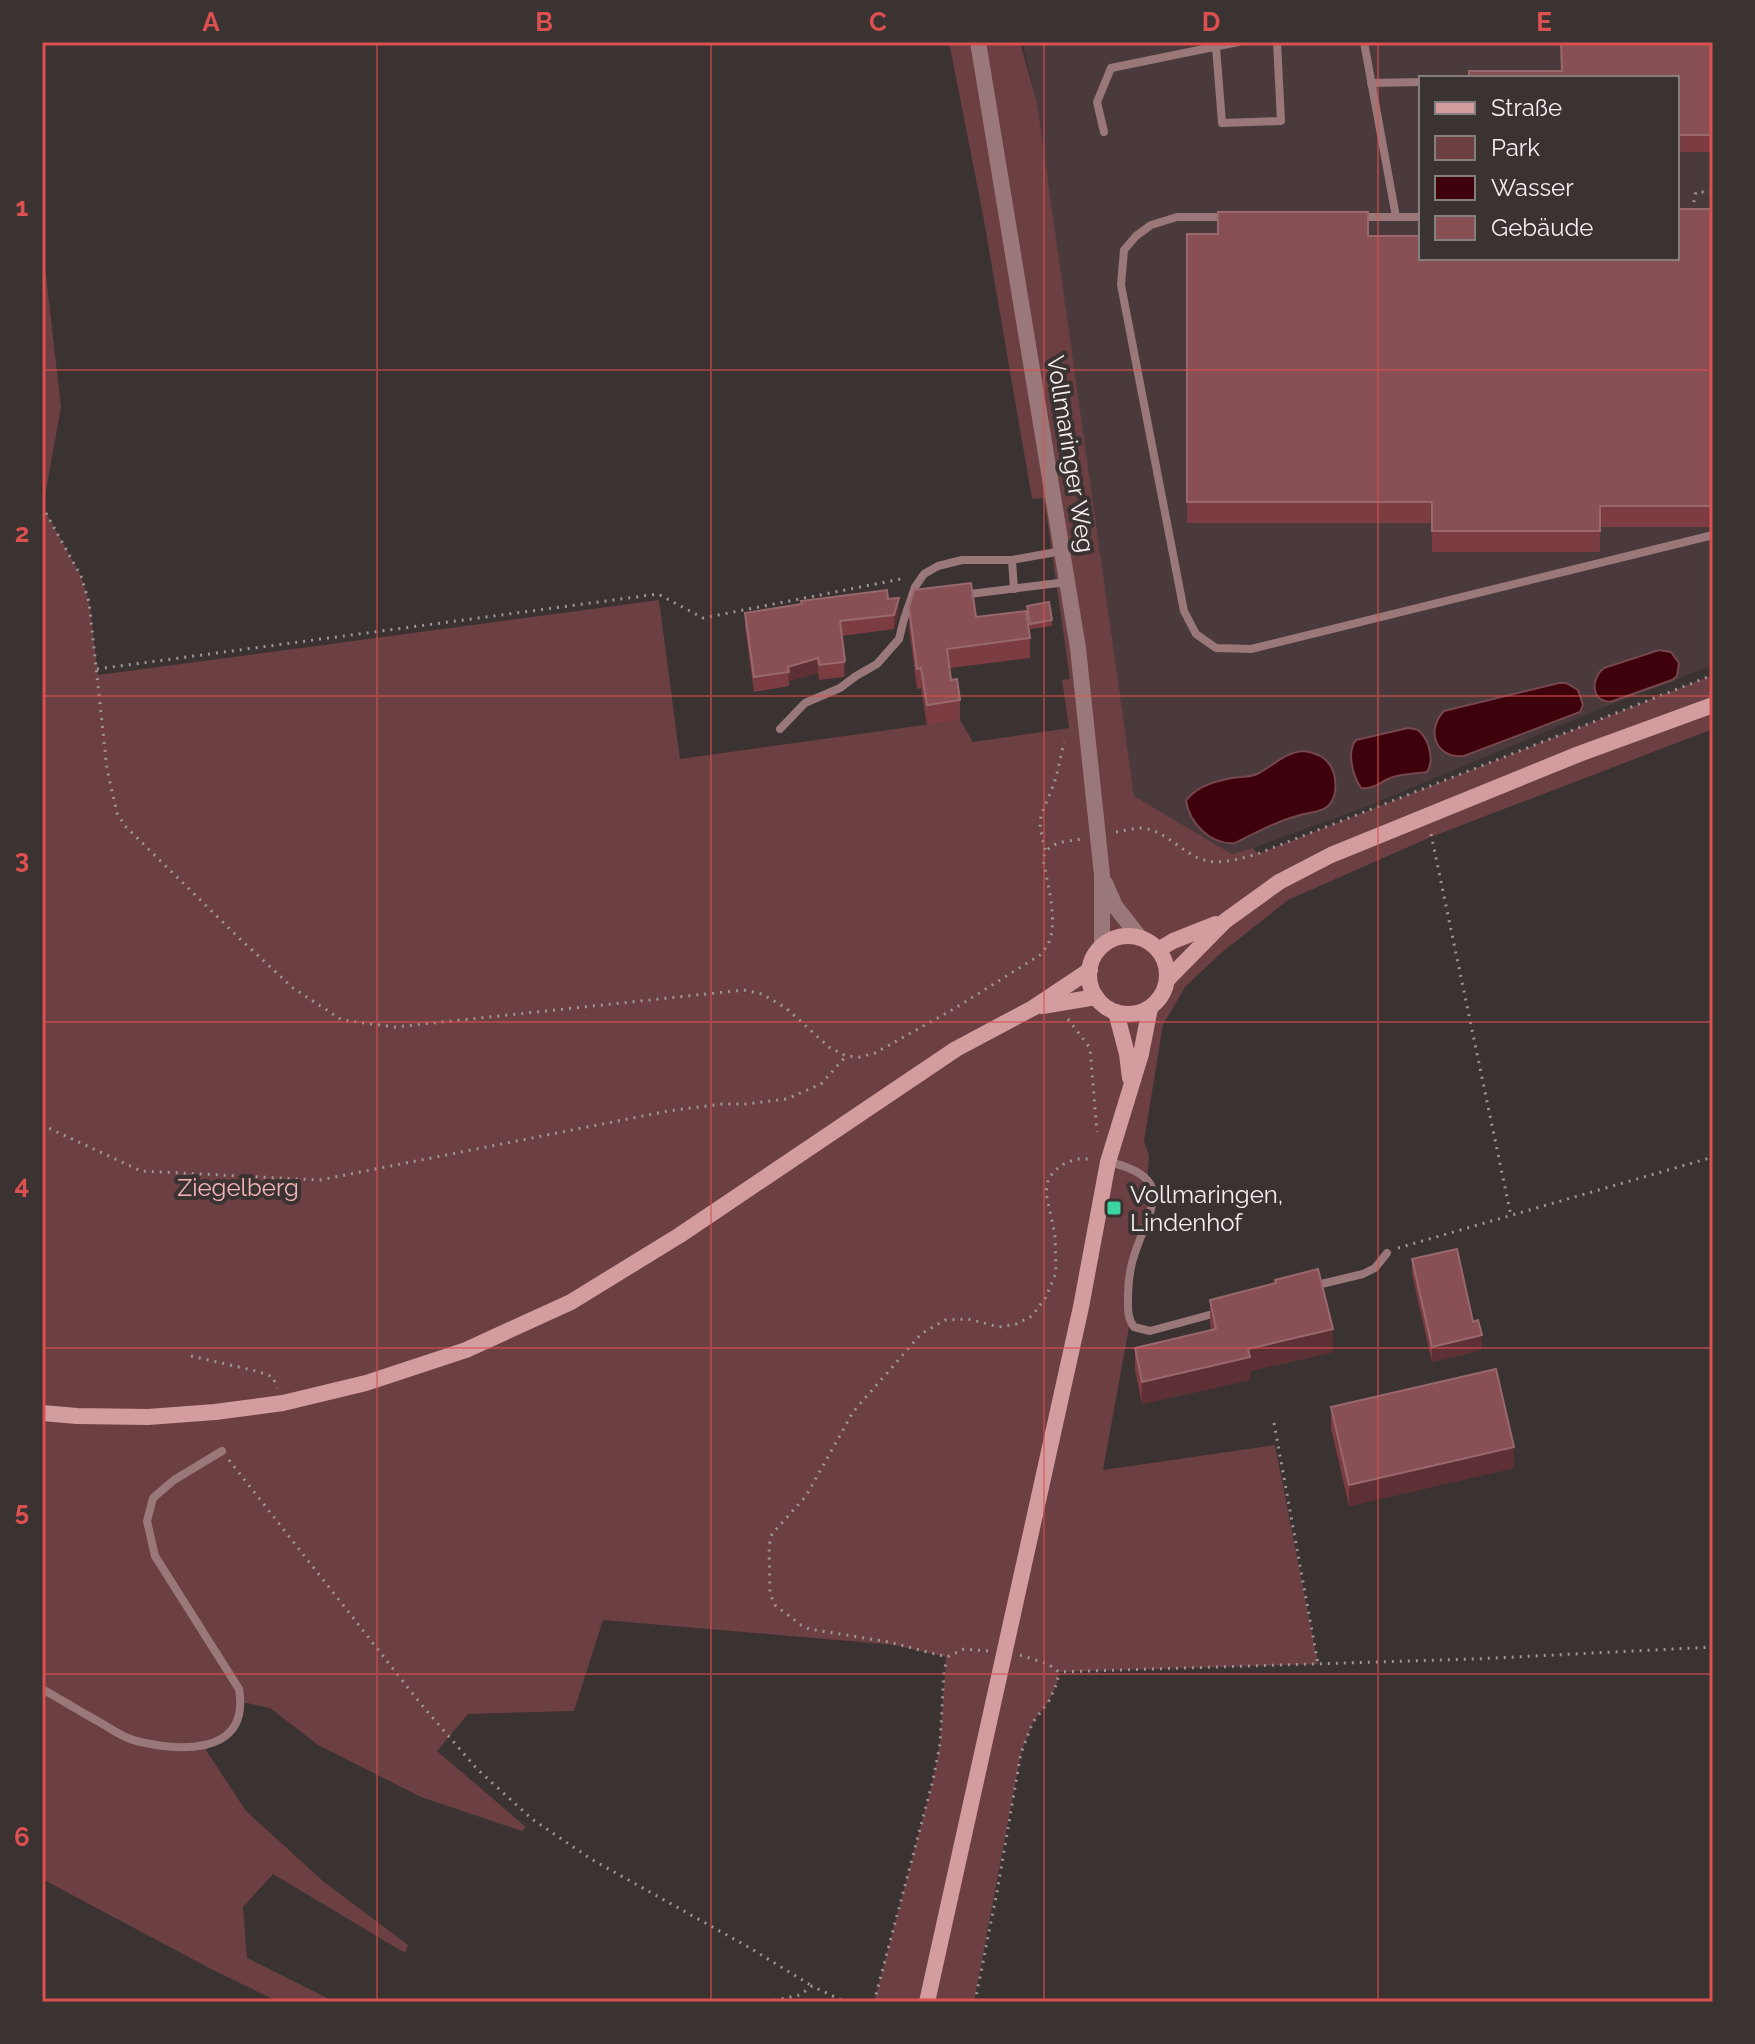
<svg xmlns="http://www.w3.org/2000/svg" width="1755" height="2044" font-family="Raleway,sans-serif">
<rect width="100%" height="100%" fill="#3b3232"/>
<!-- built -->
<path fill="#4a3a3b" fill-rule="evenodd" d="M1022 42H1713V665L1595 711 1368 806 1253 848 1232 854 1134 796 1082 446 1037 103ZM1421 78H1677V258H1421Z"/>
<!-- green -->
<polygon fill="#6c3f42" points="949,42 1020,42 1037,103 1134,796 1232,854 1253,848 1258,854 1713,675 1713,729 1431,837 1288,900 1221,953 1185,987 1163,1025 1144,1141 1149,1156 1147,1181 1153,1191 1135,1254 1130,1322 1103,1470 1275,1445 1318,1664 1059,1672 1057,1683 1049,1701 1033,1722 1021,1753 974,2002 874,2002 933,1780 940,1744 946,1657 895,1645 603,1620 574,1711 468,1714 437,1751 526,1827 522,1831 421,1797 318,1745 270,1708 242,1702 235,1726 204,1747 246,1811 324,1882 408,1945 405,1953 273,1874 243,1907 247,1958 335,2002 279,2002 213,1970 42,1879 42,240 61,407 43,507 81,576 89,602 98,675 659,600 680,759 960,720 973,742 1069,728 1062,680 1070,679 1044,498 1032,499 983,215"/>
<!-- water -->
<g fill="#3e000b" stroke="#75484f" stroke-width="2">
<path d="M1659 650 1671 652 1679 663 1677 676 1672 680 1610 702C1590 700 1591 678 1604 668Z"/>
<path d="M1559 683H1566L1578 690 1583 705 1580 712 1464 756C1436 759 1425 731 1444 711Z"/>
<path d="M1408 728C1414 729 1417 728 1421 733 1430 742 1434 762 1427 772 1416 774 1404 773 1393 777 1381 781 1374 790 1361 788 1353 776 1346 752 1356 740Z"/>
<path d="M1304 751C1316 753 1328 757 1333 771 1337 782 1337 797 1328 806 1322 812 1312 812 1304 814 1279 820 1257 832 1235 843 1211 845 1190 824 1186 801 1195 787 1215 781 1232 778 1240 776 1249 778 1257 774 1273 766 1285 752 1304 751Z"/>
</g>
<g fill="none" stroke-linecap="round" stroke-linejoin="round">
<!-- path -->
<g stroke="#9e9696" stroke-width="3" stroke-dasharray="2 6" stroke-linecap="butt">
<polyline points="1692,210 1696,192 1713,192"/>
<path d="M42 506 81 576 89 602 107 769 117 813 125 826 238 937 293 988 342 1020 395 1027 744 990 762 994 786 1008 829 1047 846 1056 860 1057 875 1053 952 1010 1040 955C1041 954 1048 945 1048 944 1059 923 1047 881 1043 859 1047 841 1066 842 1081 839"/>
<polyline points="97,669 658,594 703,618 906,578"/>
<path d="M1116 832C1124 831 1133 828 1141 828 1166 829 1183 856 1208 861 1224 864 1242 858 1257 854L1713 675"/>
<polyline points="1431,834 1511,1216"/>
<polyline points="1045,850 1040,827 1041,816 1056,778 1064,742"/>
<polyline points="1068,1019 1090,1048 1097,1132"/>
<polyline points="42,1125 141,1171 320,1180 668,1111 722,1104 746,1104 787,1099 821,1084 846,1056"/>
<polyline points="1398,1248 1713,1157"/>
<polyline points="191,1356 256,1371 273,1377 277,1388"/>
<polyline points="1274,1423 1318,1664"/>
<polyline points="229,1460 420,1703 477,1769 532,1819 591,1859 750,1948 812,1986"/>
<polyline points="988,1651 964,1649 947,1657 889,1642 809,1629 801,1625 775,1605 770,1593 769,1546 772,1534 806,1496 853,1412 921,1334 945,1320 968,1319 999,1327 1016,1324 1032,1316 1046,1297 1056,1273 1055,1235 1046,1193 1048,1180 1054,1171 1064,1164 1076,1159 1093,1159"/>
<polyline points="1020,1655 1048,1664 1059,1672 1475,1659 1713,1647"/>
<polyline points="766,2002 800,1995 812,1986 843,2001 853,2002"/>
<polyline points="874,2002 933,1780 940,1744 944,1671 947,1659"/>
<polyline points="975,2002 997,1892 1021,1753 1033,1722 1049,1701 1057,1683 1059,1672"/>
</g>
<!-- lane -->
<g stroke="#9a7879" stroke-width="8">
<polyline points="1364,42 1396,217"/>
<polyline points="1216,47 1222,123 1281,121 1277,42"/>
<polyline points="1371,83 1421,82"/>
<polyline points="1104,132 1097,102 1111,68 1238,42"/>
<polyline points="1228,217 1177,217 1151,225 1136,236 1124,250 1121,285 1184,611 1196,634 1216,648 1251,649 1713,535"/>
<polyline points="1357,217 1421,217"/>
<polyline points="1012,560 1014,589"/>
<polyline points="962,595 1067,582"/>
<polyline points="780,729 805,703 840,688 856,676 877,664 899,639 904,619 915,587 924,574 938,566 962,560 1012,560 1062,551"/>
<path d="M1109 1162C1177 1178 1150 1207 1135 1253 1130 1267 1128 1282 1128 1297 1128 1307 1127 1318 1134 1327L1150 1331 1220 1312"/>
<polyline points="1313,1286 1363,1274 1375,1268 1387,1253"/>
<path d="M42 1689C62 1700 81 1712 101 1723 110 1728 118 1734 128 1738 139 1743 152 1744 163 1746 206 1751 248 1742 239 1689L155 1556 147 1521 153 1498 174 1480 222 1451"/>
</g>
<!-- street -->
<g stroke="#9a7879" stroke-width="16">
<polyline points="978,42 1078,648 1102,875 1102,945"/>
<polyline points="1105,883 1115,906 1140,938"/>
</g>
<!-- secondary -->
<g stroke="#d39d9f" stroke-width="16">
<circle cx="1128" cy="975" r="39"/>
<polyline points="1158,950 1173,941 1216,924"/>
<polyline points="1167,980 1225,921 1279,882 1331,855 1579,754 1713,705"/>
<polyline points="1042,1006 1096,997"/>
<polyline points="1116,1012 1127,1054 1130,1078"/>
<polyline points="42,1413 77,1416 148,1417 215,1412 283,1403 366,1383 466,1350 571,1302 680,1235 956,1049 1033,1008 1090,970"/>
<polyline points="927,2002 1081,1307 1108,1162 1141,1054 1150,1008"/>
</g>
</g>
<!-- wall -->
<g fill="#7b3c42">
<polygon points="1713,42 1713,152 1677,152 1677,78 1561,71"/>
<polygon points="1713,209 1713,527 1600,527 1600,552 1432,552 1432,523 1187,523 1187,234 1368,236 1677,258"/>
<polygon points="888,599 899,612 894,629 842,636 845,675 844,677 819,680 818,673 789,681 789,686 754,692 745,627 745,613"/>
<polygon points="1027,606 1052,620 1052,626 1030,629"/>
<polygon points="909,608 976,617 1030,638 1030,658 950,668 951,680 960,700 960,720 927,725 921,688 917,689 909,628"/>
<polygon points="1412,1259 1473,1322 1482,1350 1432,1362 1412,1274"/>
<polygon points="1275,1280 1333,1352 1250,1371 1250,1380 1142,1404 1135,1370 1135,1348 1211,1330 1210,1322 1210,1300 1275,1283"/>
<polygon points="1331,1407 1514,1468 1349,1506 1331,1428"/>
</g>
<!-- shaded-wall -->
<g fill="#5c3034">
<polygon points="899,598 899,612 894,629 894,615"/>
<polygon points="818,658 818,673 789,681 788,667"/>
<polygon points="845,661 845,675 844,677 844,662"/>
<polygon points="1333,1329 1333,1352 1250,1371 1250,1380 1142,1404 1142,1382 1248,1349"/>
<polygon points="1482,1335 1482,1350 1432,1362 1432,1347"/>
<polygon points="1514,1447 1514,1468 1349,1506 1349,1485"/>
</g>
<!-- building -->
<g fill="#884f55" stroke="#99686d" stroke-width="2">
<polygon points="1561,42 1713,42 1713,135 1677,135 1677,78 1469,78 1469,71 1562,71"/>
<polygon points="1677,209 1713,209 1713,506 1600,506 1600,531 1432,531 1432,502 1187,502 1187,234 1218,234 1218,212 1368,212 1368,236 1421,236 1421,258 1677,258"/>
<polygon points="971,583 976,617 1026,611 1030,638 947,649 951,680 957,679 960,700 927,705 921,668 917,669 909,608 914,590"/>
<polygon points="887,590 888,599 899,598 894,615 840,621 845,661 844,662 819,665 818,658 788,667 789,672 754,677 745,613 802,604 801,601"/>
<polygon points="1049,602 1052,620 1030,624 1027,606"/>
<polygon points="1457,1249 1473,1322 1478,1320 1482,1335 1432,1347 1412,1259"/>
<polygon points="1318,1269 1333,1329 1248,1349 1250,1357 1142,1382 1135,1348 1216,1329 1210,1300 1276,1283 1275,1280"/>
<polygon points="1496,1369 1514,1447 1349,1485 1331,1407"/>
</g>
<!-- grid -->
<path fill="none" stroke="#dc5050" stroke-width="2" stroke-opacity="0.55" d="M377 42V2002M711 42V2002M1044 42V2002M1378 42V2002M42 370H1713M42 696H1713M42 1022H1713M42 1348H1713M42 1674H1713"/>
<!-- markers -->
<rect fill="#3dd4a3" stroke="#3b3232" stroke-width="3" x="1106" y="1200" width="16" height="16" rx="4"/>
<g text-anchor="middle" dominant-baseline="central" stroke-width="8" stroke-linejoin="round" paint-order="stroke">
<!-- street labels -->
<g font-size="24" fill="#f5efef" stroke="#3b3232">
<text transform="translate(1071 454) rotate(81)">Vollmaringer Weg</text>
</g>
<!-- park labels -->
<g font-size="24" fill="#f5b4b6" stroke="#3b3232">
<text x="238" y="1187">Ziegelberg</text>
</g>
<!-- poi labels -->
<g font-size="24" fill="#f5efef" stroke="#3b3232" text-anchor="start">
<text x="1130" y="1194">Vollmaringen,<tspan x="1130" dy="28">Lindenhof</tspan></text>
</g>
</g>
<!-- border -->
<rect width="1755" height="2044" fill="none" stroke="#3b3232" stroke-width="88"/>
<!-- legend -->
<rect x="1419" y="76" width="260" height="184" fill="#3b3232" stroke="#857e7e" stroke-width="2"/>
<rect x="1435" y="102" width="40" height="12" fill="#d39d9f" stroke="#857e7e" stroke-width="2"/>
<text x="1491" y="116" font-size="24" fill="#f5efef">Straße</text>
<rect x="1435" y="136" width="40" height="24" fill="#6c3f42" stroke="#857e7e" stroke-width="2"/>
<text x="1491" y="156" font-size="24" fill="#f5efef">Park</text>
<rect x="1435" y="176" width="40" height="24" fill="#3e000b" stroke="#857e7e" stroke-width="2"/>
<text x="1491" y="196" font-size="24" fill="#f5efef">Wasser</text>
<rect x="1435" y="216" width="40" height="24" fill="#884f55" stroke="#857e7e" stroke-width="2"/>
<text x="1491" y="236" font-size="24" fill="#f5efef">Gebäude</text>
<rect x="44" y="44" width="1667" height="1956" fill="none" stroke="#dc5050" stroke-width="3"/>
<g font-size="26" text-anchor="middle" font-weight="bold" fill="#dc5050">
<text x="211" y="31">A</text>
<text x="544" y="31">B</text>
<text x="878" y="31">C</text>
<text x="1211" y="31">D</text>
<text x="1544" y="31">E</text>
<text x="22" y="216">1</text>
<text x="22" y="542">2</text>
<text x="22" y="868">3</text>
<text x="22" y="1194">4</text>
<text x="22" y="1520">5</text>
<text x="22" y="1846">6</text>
</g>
</svg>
